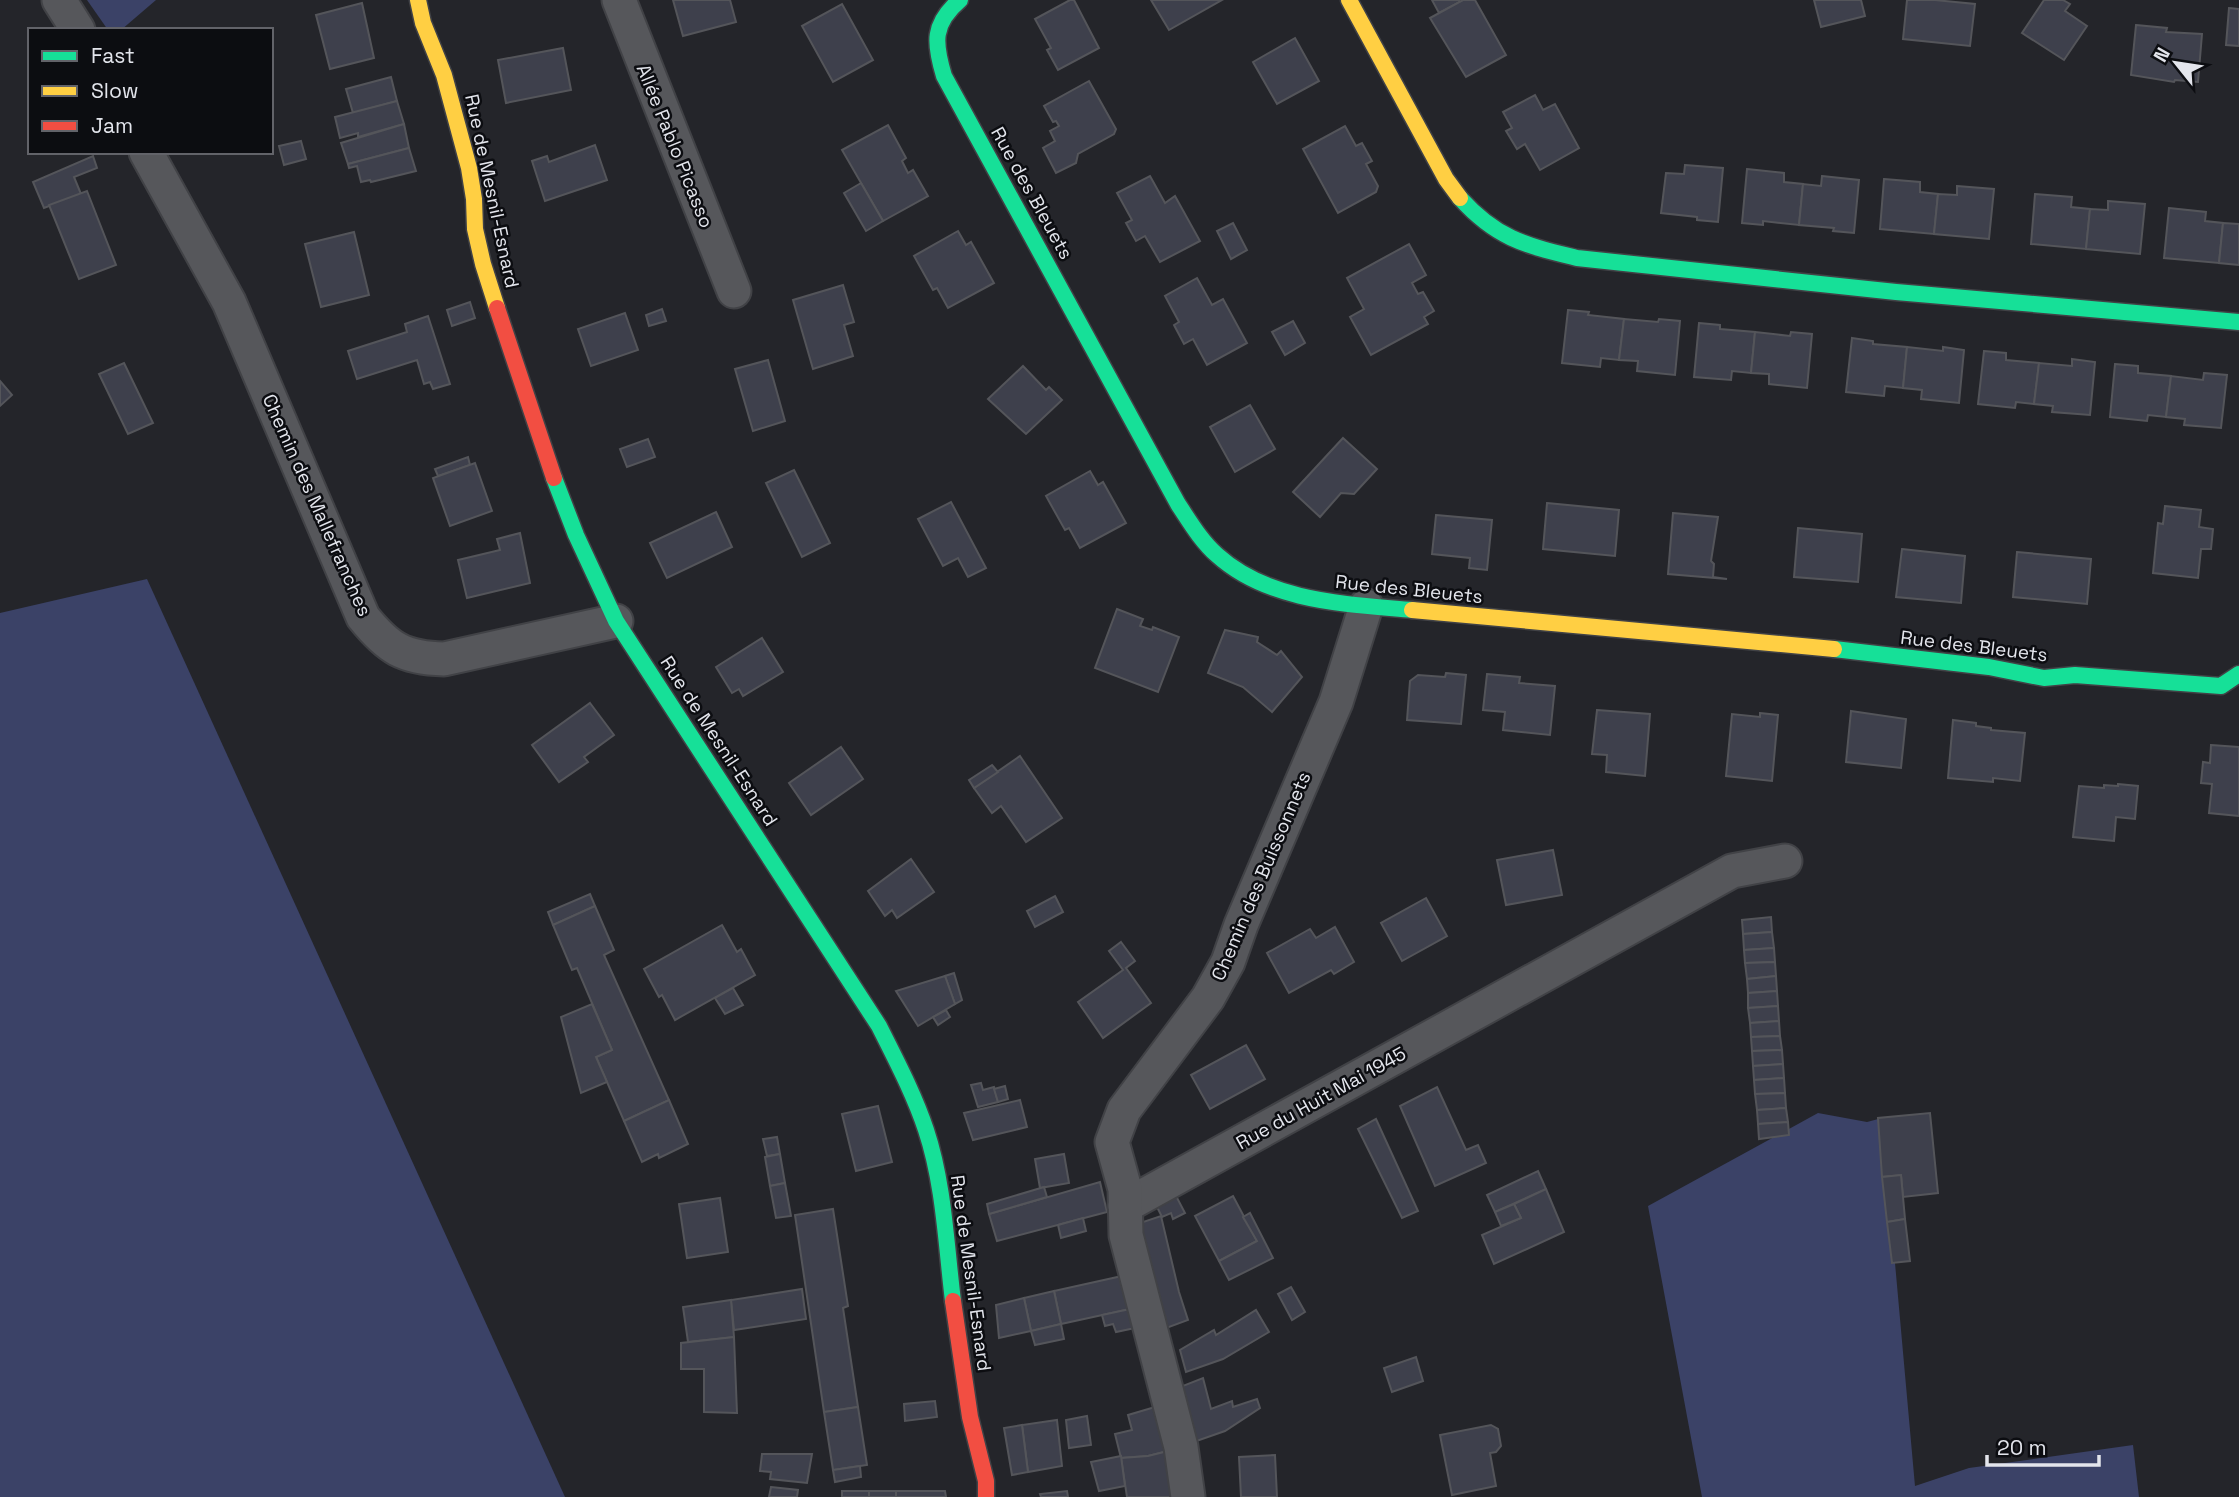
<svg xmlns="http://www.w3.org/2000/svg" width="2239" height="1497" font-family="'Space Grotesk',sans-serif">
<rect width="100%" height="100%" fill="#24252a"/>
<!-- green -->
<g fill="#3b4267">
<polygon points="87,0 156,0 121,30 108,30"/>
<polygon points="147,579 565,1497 0,1497 0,613"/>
<polygon points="1818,1113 1867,1122 1882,1118 1915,1486 1969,1468 2133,1445 2139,1497 1702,1497 1648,1206"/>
</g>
<!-- building -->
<g fill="#3e404c" stroke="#54555a" stroke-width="2">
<polygon points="673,0 730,0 736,22 683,36"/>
<polygon points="1070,0 1074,0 1099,48 1058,70 1047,50 1051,48 1035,19"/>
<polygon points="1151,0 1222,0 1169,30"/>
<polygon points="1432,0 1459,0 1460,2 1439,13"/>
<polygon points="1463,0 1475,0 1506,55 1466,77 1430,18"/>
<polygon points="1814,0 1861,0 1865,16 1821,27"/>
<polygon points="1907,0 1935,0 1975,4 1970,46 1903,39"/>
<polygon points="2044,0 2063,0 2070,4 2065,11 2087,26 2064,60 2022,33"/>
<polygon points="362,3 374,58 330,69 316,15"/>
<polygon points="842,4 873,60 833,82 802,26"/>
<polygon points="2229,8 2239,9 2239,46 2226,45"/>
<polygon points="2136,25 2167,28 2166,32 2202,34 2198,82 2175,80 2174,82 2131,75"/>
<polygon points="1295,38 1319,81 1277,104 1253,62"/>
<polygon points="563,48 571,90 506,103 498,60"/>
<polygon points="391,77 397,101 353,113 346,89"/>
<polygon points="1089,81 1116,129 1114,134 1078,154 1076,163 1056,173 1043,148 1055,141 1050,131 1059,126 1056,121 1053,122 1044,106"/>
<polygon points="1535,95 1543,110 1555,104 1579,148 1540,170 1525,144 1517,149 1506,131 1512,128 1503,112"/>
<polygon points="397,101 404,124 358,137 358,133 340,138 335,117"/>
<polygon points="404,124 409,148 348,164 341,143"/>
<polygon points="888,125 906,158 902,161 908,173 913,170 928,196 883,221 842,150"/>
<polygon points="1345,126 1356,146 1362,143 1372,161 1366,164 1378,186 1376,192 1338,213 1303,149"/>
<polygon points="301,141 306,159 284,165 279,146"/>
<polygon points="595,145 607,180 545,201 532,161 547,156 549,162"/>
<polygon points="409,148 416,171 371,182 370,180 361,182 357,166 349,168 348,164"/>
<polygon points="93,156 97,168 74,177 81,194 44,208 33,182"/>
<polygon points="1685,165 1723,168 1718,222 1697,220 1697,217 1661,213 1666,173 1684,174"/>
<polygon points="1747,169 1784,173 1784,182 1803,184 1799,225 1763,221 1763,225 1742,223"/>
<polygon points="1150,176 1165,203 1175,196 1200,241 1160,262 1145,236 1136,241 1126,223 1132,220 1117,193"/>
<polygon points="1822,176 1859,180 1854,233 1833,231 1834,228 1799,225 1803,184 1821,186"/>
<polygon points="1884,179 1920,182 1920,192 1938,194 1934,234 1880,229"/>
<polygon points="861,183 883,221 866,231 844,193"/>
<polygon points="1957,186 1994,189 1989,239 1934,234 1938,194 1957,195"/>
<polygon points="87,191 116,265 79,279 49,205"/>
<polygon points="2035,194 2072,197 2071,207 2090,209 2086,249 2031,244"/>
<polygon points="2108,201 2145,204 2140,254 2086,249 2090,209 2108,210"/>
<polygon points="2169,208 2206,212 2205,221 2223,223 2219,263 2164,258"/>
<polygon points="1233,223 1247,250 1231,259 1217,231"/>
<polygon points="2223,223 2239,224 2239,265 2219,263"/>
<polygon points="958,231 966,245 971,242 994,283 948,308 937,288 933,290 914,256"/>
<polygon points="354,232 369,295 321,307 305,244"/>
<polygon points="1409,244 1426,275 1412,283 1418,294 1423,292 1434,311 1424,317 1428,324 1371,355 1350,317 1364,309 1347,278"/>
<polygon points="1197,278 1212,305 1223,299 1247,343 1207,365 1193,339 1184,344 1174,325 1179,322 1165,296"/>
<polygon points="843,285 854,322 844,325 853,356 813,369 793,300"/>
<polygon points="470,302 475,318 452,326 447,310"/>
<polygon points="662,309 666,321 649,326 646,315"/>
<polygon points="1568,310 1589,312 1588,315 1624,319 1619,360 1601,358 1600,367 1562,363"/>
<polygon points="625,313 638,350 591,366 578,329"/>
<polygon points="428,316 450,384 433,389 430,382 424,384 417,360 357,379 348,351 407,332 405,324"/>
<polygon points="1624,319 1658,322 1659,319 1680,321 1675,375 1637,371 1638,361 1619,360"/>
<polygon points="1293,321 1305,343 1285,355 1272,332"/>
<polygon points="1699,323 1720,325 1720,329 1755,332 1751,373 1732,371 1731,380 1694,377"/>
<polygon points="1755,332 1790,336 1791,332 1812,334 1807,388 1769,384 1769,374 1751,373"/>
<polygon points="1852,338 1873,341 1873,344 1907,347 1903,388 1885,386 1884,396 1846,392"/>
<polygon points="1907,347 1943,351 1943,347 1964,350 1959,403 1921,399 1922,390 1903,388"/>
<polygon points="1984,351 2006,353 2006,360 2039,363 2034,404 2016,402 2015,408 1978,404"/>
<polygon points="2072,359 2095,362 2090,415 2052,412 2053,406 2034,404 2039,363 2072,366"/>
<polygon points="768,360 785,421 753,431 735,369"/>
<polygon points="124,363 153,423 128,434 99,374"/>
<polygon points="2115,364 2138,366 2138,373 2171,376 2166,417 2148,415 2147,421 2110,417"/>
<polygon points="1023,366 1046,390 1049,387 1062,400 1026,434 988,399"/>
<polygon points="2204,373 2227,375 2221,428 2184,425 2185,419 2166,417 2171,376 2203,380"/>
<polygon points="0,381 12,395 0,406"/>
<polygon points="1250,405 1275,449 1235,472 1210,427"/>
<polygon points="1343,438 1377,469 1354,494 1341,493 1320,517 1293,492"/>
<polygon points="648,439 655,457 627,467 620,449"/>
<polygon points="468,457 470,465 438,476 435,469"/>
<polygon points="475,463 492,511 450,526 433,478"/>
<polygon points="794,470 830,543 802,557 766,483"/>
<polygon points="1090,471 1098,485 1103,482 1126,523 1080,548 1069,528 1065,530 1046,496"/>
<polygon points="951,502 986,568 968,577 958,558 943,566 918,519"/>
<polygon points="1547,503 1619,510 1615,556 1543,549"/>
<polygon points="2165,506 2201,510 2199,527 2213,529 2211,549 2201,549 2198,578 2153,573 2158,523 2163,524"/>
<polygon points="716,512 732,547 667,578 650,543"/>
<polygon points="1673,513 1718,517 1711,561 1714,564 1713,577 1727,579 1668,574"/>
<polygon points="1436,515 1492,520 1487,570 1469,568 1470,558 1432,554"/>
<polygon points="1798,528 1862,534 1858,582 1794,577"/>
<polygon points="520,533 530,583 467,598 458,560 500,550 497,539"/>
<polygon points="1902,549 1965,556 1961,603 1896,597"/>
<polygon points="2017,552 2091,559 2087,604 2013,597"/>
<polygon points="1117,609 1143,619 1140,626 1152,630 1153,627 1179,637 1158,692 1095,668"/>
<polygon points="1225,630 1258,637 1257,642 1277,655 1281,651 1302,677 1272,712 1243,687 1208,673"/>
<polygon points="762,638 783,672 743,696 739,689 732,693 716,667"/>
<polygon points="1446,673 1466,675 1461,724 1407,720 1410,681 1418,675 1445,677"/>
<polygon points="1487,674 1520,677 1519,683 1555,686 1550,735 1503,730 1505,712 1483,710"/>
<polygon points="590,703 614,735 584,757 588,762 559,782 532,745"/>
<polygon points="1597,710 1650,714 1645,776 1606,772 1607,755 1592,754"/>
<polygon points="1851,711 1906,719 1901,768 1846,762"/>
<polygon points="1760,713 1778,715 1772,781 1726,776 1732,714 1760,717"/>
<polygon points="1953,720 1976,723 1976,726 1991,728 1991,730 2025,733 2020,781 1993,778 1993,782 1948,778"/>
<polygon points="2211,745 2239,747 2239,816 2209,813 2212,784 2201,783 2203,762 2210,763"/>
<polygon points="841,747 863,779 811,815 789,783"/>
<polygon points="1020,756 1062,818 1026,842 1001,806 992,813 974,788"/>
<polygon points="992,765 998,772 974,788 969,780"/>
<polygon points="2118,784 2138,786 2135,819 2116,817 2114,841 2073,837 2079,786 2104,788 2104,785 2118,786"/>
<polygon points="1553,850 1562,895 1506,905 1497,860"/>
<polygon points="911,859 934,892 897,918 892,910 885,916 868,891"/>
<polygon points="590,894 595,906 553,925 548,912"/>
<polygon points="1055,896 1063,912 1035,927 1027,911"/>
<polygon points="1426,898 1447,936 1402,961 1381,923"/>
<polygon points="595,906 614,950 604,955 669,1100 624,1121 596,1057 612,1050 577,968 572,970 553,925"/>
<polygon points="1771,917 1772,932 1743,934 1742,920"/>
<polygon points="722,925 737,952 741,949 755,975 675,1020 662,995 659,997 644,969"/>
<polygon points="1335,927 1354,962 1334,974 1331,970 1289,993 1267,953 1310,929 1316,938"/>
<polygon points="1772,932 1774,948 1744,950 1743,934"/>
<polygon points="1121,942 1135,961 1126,968 1151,1003 1103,1038 1078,1002 1123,970 1109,951"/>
<polygon points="1774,948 1775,962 1745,963 1744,950"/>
<polygon points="1775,962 1776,976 1747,979 1745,963"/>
<polygon points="954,973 962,1000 955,1004 945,976"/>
<polygon points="945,976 955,1004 918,1026 896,991"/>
<polygon points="1776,976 1777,991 1748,993 1747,979"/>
<polygon points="733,988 743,1005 725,1014 715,998"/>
<polygon points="1777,991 1778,1006 1748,1008 1748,993"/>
<polygon points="592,1004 612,1050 596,1057 607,1082 581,1093 561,1017"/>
<polygon points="1778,1006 1779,1021 1750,1023 1748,1008"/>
<polygon points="946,1010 950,1017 938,1025 933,1017"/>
<polygon points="1779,1021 1780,1036 1751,1037 1750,1023"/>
<polygon points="1780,1036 1782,1050 1752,1051 1751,1037"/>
<polygon points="1246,1045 1265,1079 1210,1109 1191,1075"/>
<polygon points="1782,1050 1783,1064 1753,1066 1752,1051"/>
<polygon points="1783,1064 1784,1078 1754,1080 1753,1066"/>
<polygon points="1784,1078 1785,1093 1755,1094 1754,1080"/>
<polygon points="981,1083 983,1090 994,1087 998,1102 978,1107 971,1085"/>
<polygon points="1005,1086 1008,1099 998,1102 994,1089"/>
<polygon points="1437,1087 1466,1150 1478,1145 1486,1163 1435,1186 1400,1106"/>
<polygon points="1785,1093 1786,1108 1757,1110 1755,1094"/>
<polygon points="669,1100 688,1144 659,1158 658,1154 642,1162 624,1121"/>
<polygon points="1020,1100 1027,1127 973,1140 964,1113"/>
<polygon points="878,1106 892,1162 856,1171 842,1114"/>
<polygon points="1786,1108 1788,1122 1758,1124 1757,1110"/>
<polygon points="1930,1113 1938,1193 1903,1197 1901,1175 1882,1177 1878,1118"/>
<polygon points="1376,1119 1418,1211 1402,1218 1358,1129"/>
<polygon points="1788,1122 1789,1135 1759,1139 1758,1124"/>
<polygon points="777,1137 780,1154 767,1156 763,1139"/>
<polygon points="780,1154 785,1183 770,1186 765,1157"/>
<polygon points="1064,1154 1069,1183 1040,1188 1035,1159"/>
<polygon points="1538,1171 1546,1189 1495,1212 1487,1195"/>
<polygon points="1901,1175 1905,1219 1887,1222 1882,1177"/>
<polygon points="1100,1182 1107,1212 997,1241 989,1214"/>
<polygon points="785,1183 791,1216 776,1218 770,1186"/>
<polygon points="1044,1187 1047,1197 989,1214 987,1204"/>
<polygon points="1546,1189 1564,1232 1494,1264 1482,1235 1521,1218 1514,1204"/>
<polygon points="1175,1194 1185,1213 1173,1219 1171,1213 1162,1217 1155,1203"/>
<polygon points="1233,1196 1257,1241 1219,1261 1195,1216"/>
<polygon points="720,1198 728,1252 687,1258 679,1204"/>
<polygon points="1514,1204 1521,1218 1501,1226 1495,1212"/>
<polygon points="833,1209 848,1306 843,1308 858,1407 824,1412 795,1215"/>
<polygon points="1250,1213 1273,1258 1229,1280 1219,1261 1257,1241 1243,1217"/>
<polygon points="1161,1216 1179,1292 1188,1320 1161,1330 1139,1229 1143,1222"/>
<polygon points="1083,1218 1086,1231 1061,1238 1058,1225"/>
<polygon points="1905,1219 1910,1261 1892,1263 1887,1222"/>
<polygon points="1122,1276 1130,1309 1061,1324 1054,1291"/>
<polygon points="1291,1287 1305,1312 1292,1320 1278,1294"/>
<polygon points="802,1289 806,1319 734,1330 731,1300"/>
<polygon points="1054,1291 1061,1324 1031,1331 1024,1298"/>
<polygon points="1024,1298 1031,1331 999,1338 996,1305"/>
<polygon points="731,1300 734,1337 688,1342 683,1307"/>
<polygon points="1130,1309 1135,1328 1116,1332 1113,1324 1105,1326 1102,1315"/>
<polygon points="1256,1310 1269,1332 1223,1359 1186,1372 1180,1350 1214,1330 1216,1335"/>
<polygon points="1061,1324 1064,1339 1035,1345 1031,1331"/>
<polygon points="734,1337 737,1413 704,1412 704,1369 681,1369 681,1343"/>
<polygon points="1416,1357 1423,1381 1392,1392 1384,1368"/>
<polygon points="1203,1378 1211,1409 1232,1401 1233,1407 1257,1399 1260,1408 1225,1431 1188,1444 1175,1389"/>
<polygon points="935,1401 937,1417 905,1421 904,1404"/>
<polygon points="858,1407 867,1465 833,1470 824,1412"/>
<polygon points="1155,1407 1168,1451 1148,1456 1121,1458 1115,1434 1132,1430 1128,1415"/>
<polygon points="1087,1416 1091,1445 1069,1448 1066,1420"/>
<polygon points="1057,1420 1062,1466 1028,1472 1022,1425"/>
<polygon points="1022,1425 1028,1472 1012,1475 1004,1428"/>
<polygon points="1491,1425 1498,1429 1501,1446 1496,1452 1490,1453 1496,1486 1452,1495 1440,1435"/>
<polygon points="1168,1451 1177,1497 1127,1497 1121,1458 1148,1456"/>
<polygon points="762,1454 812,1454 807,1483 770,1479 771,1472 760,1471"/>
<polygon points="1275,1455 1277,1497 1241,1497 1239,1457"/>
<polygon points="1121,1456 1125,1486 1099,1491 1091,1462"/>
<polygon points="860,1466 861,1477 835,1482 833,1470"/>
<polygon points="771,1487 798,1490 797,1497 769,1497"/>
<rect x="842" y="1491" width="27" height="6"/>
<rect x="869" y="1491" width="27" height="6"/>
<polygon points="896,1491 945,1491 946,1497 896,1497"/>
<polygon points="1067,1491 1068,1497 1041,1497 1040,1494"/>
</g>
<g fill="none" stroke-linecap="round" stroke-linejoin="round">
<defs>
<g id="street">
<polyline points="59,0 78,30"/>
<polyline points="619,0 734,291"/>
<path d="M146 152 229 302 363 617C388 648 403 658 444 659L616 621"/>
<polyline points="1125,1206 1732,871 1785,861"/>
<polyline points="1188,1497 1181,1447 1126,1235 1125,1189 1112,1142 1124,1110 1208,998 1228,962 1241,925 1336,702 1366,606"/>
</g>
<g id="fast">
<path d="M960 0C932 24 934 43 944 76L1178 504C1190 522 1201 541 1217 555 1269 602 1346 604 1412 610"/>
<path d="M1460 198C1497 239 1525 245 1577 258L1896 292 2239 322"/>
<path d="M554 478 576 535 616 621 879 1026C896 1060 914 1094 926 1130 944 1184 946 1244 953 1301"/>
<polyline points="1834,649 1989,667 2044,678 2075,675 2221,686 2239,674"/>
</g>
<g id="slow">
<polyline points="418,0 423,23 444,75 469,168 474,199 475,229 483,264 497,308"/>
<polyline points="1349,0 1446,179 1460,198"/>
<polyline points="1412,610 1834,649"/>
</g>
<g id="jam">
<polyline points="497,308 554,478"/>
<polyline points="953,1301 970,1417 986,1481 986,1497"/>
</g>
</defs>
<!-- street casing -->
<use href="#street" stroke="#414246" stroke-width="37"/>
<!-- fast casing -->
<use href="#fast" stroke="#414246" stroke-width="19"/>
<!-- slow casing -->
<use href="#slow" stroke="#414246" stroke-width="19"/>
<!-- jam casing -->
<use href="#jam" stroke="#414246" stroke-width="19"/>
<!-- street -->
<use href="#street" stroke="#56575b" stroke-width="33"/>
<!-- fast -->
<use href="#fast" stroke="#16e098" stroke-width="16"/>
<!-- slow -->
<use href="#slow" stroke="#ffcf43" stroke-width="16"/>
<!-- jam -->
<use href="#jam" stroke="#f24e42" stroke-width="16"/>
</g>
<g text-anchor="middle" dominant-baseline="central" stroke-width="5" stroke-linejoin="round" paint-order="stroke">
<!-- street labels -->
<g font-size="19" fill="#e3e5ec" stroke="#0c0d11">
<text transform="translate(675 146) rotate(68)">Allée Pablo Picasso</text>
<text transform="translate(492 191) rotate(78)">Rue de Mesnil-Esnard</text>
<text transform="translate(1032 193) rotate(61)">Rue des Bleuets</text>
<text transform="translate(317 505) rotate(66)">Chemin des Mallefranches</text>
<text transform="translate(1409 589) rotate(6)">Rue des Bleuets</text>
<text transform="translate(1974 646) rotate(7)">Rue des Bleuets</text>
<text transform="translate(719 741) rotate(57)">Rue de Mesnil-Esnard</text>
<text transform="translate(1261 876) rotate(-67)">Chemin des Buissonnets</text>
<text transform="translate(1321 1098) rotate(-29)">Rue du Huit Mai 1945</text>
<text transform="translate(971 1273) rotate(82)">Rue de Mesnil-Esnard</text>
</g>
</g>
<!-- legend -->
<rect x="28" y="28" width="245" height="126" fill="#0c0d11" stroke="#626369" stroke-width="2"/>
<rect x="42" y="51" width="35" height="10" fill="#16e098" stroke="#626369" stroke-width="2"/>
<text x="91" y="63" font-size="21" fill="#e3e5ec">Fast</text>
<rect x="42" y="86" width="35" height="10" fill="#ffcf43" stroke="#626369" stroke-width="2"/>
<text x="91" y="98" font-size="21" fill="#e3e5ec">Slow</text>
<rect x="42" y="121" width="35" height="10" fill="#f24e42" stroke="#626369" stroke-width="2"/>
<text x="91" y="133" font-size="21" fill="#e3e5ec">Jam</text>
<!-- north arrow -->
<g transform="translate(2176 63) rotate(300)" stroke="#0c0d11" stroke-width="5" paint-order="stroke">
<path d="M0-5L12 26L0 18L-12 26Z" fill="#e3e5ec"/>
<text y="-10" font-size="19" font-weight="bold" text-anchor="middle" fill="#e3e5ec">N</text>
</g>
<!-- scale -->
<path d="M1987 1455v10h112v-10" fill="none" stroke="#e3e5ec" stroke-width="3.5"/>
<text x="1997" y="1455" font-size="21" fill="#e3e5ec" stroke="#0c0d11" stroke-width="5" paint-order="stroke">20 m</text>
</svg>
